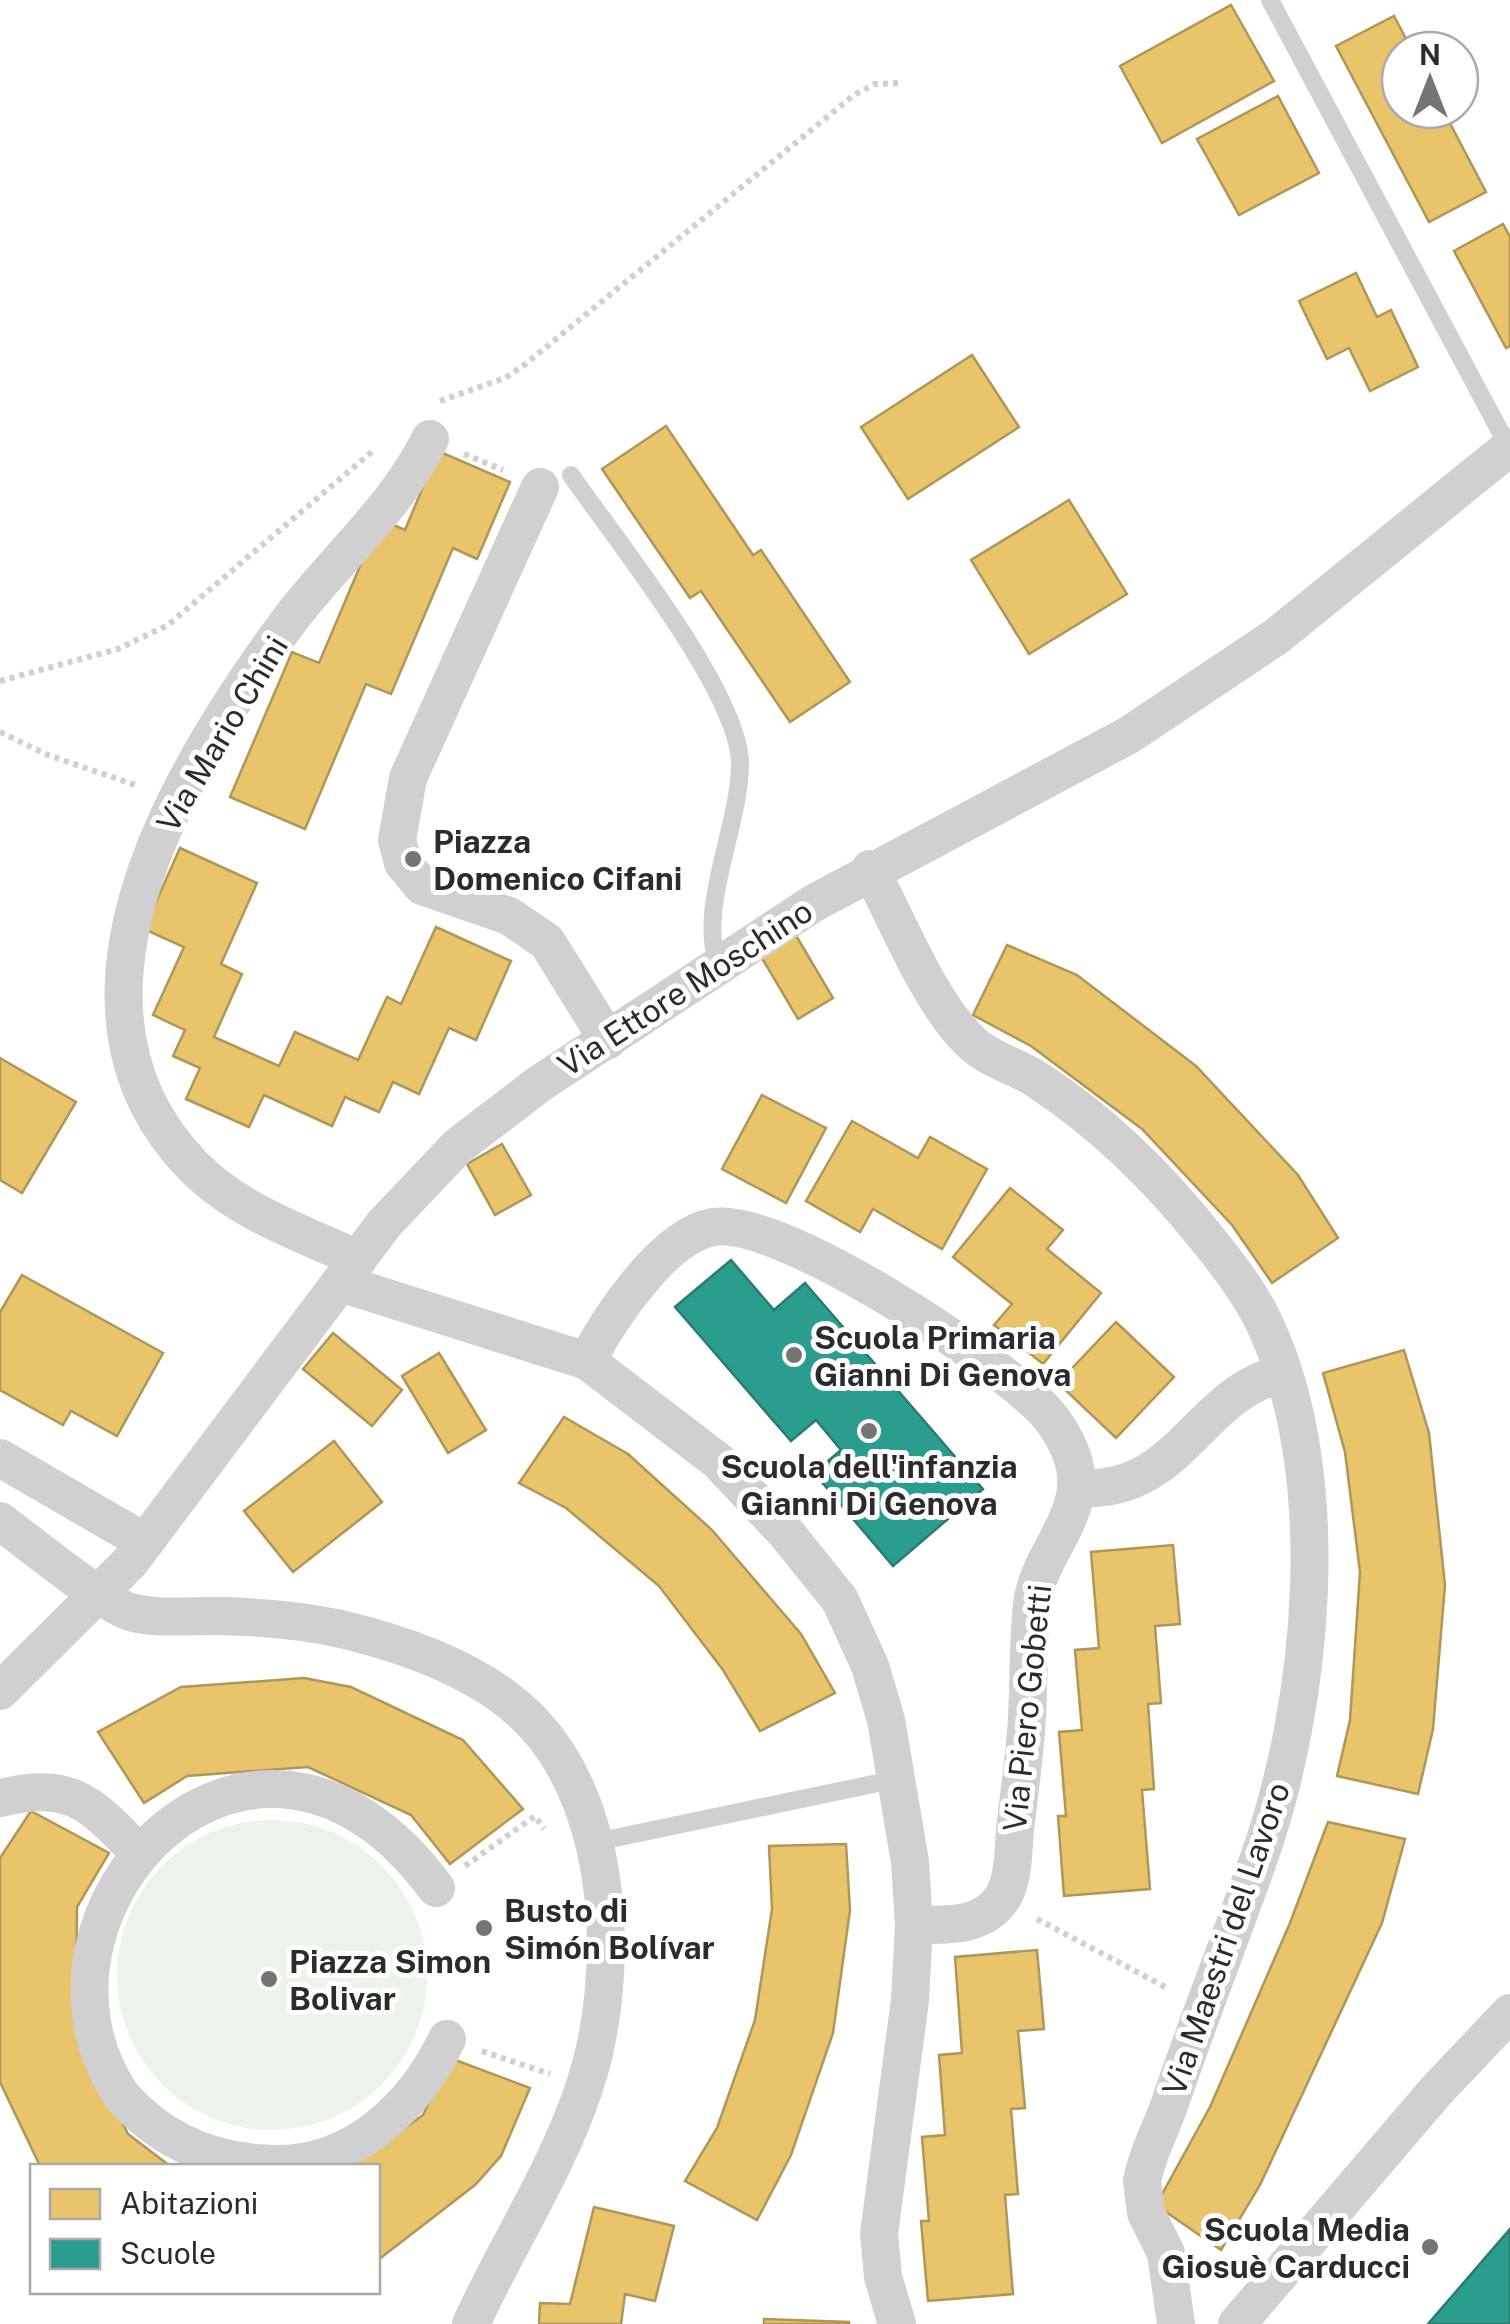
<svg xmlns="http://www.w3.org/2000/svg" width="1510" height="2324" font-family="'Public Sans',sans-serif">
<rect width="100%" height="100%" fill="#fff"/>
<!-- green -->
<circle fill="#ecf3ea" cx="272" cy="1975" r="155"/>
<!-- homes -->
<g fill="#e9c46a" stroke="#b09657" stroke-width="2.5">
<polygon points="1231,5 1274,81 1162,143 1120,66"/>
<polygon points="1394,16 1412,50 1400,50 1400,110 1443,110 1486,192 1429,222 1336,46"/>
<polygon points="1278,96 1319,173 1239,215 1197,139"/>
<polygon points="1503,224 1510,237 1510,346 1506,348 1454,251"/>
<polygon points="1356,273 1377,317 1391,310 1418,367 1370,391 1349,348 1327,359 1299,301"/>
<polygon points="972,355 1019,427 908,499 861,427"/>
<polygon points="666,426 753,555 761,550 850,682 790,722 701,591 690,598 602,469"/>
<polygon points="438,451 510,482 477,559 453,548 391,694 366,684 305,829 230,797 292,652 319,663 380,519 405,530"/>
<polygon points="1069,500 1127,594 1029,654 971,560"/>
<polygon points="180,848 257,883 221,964 242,974 214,1037 279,1066 295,1032 358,1060 387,997 401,1004 436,927 511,961 476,1040 449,1028 419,1094 393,1082 379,1112 345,1097 332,1126 264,1095 249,1127 186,1099 200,1068 173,1056 185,1030 153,1015 184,947 144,929"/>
<polygon points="794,932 833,998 798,1019 759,953"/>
<polygon points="1007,945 1077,975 1196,1066 1298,1175 1338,1238 1272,1283 1232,1225 1142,1129 1031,1046 973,1015"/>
<polygon points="0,1058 76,1102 22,1193 0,1180"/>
<polygon points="762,1095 826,1128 786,1203 722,1169"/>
<polygon points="852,1121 918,1158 930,1137 987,1169 942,1249 873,1209 860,1232 806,1201"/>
<polygon points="502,1144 531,1195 495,1215 467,1164"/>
<polygon points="1010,1188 1063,1230 1047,1249 1101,1293 1043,1364 994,1325 1012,1304 953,1257"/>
<polygon points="22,1275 163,1353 117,1436 71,1411 63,1425 0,1390 0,1312"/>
<polygon points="1116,1322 1174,1377 1116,1438 1058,1383"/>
<polygon points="333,1333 402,1390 372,1426 303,1369"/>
<polygon points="1404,1350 1429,1433 1445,1585 1433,1729 1418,1794 1337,1776 1350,1720 1360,1572 1345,1452 1323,1373"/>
<polygon points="439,1353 486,1430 448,1453 402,1376"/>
<polygon points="564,1417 628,1454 712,1530 801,1634 835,1693 760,1731 723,1670 659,1586 566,1508 519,1483"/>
<polygon points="334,1441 382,1502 293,1572 244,1511"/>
<polygon points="1173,1545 1180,1624 1155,1626 1161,1703 1148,1704 1154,1789 1142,1790 1150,1889 1064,1896 1058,1816 1066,1816 1059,1732 1082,1730 1075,1650 1099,1648 1091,1552"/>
<polygon points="304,1678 351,1687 463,1740 523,1809 450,1864 411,1815 308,1767 187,1776 144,1803 98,1732 181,1687"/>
<polygon points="31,1811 109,1853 77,1907 76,2027 128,2134 170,2166 40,2166 0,2082 0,1858"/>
<polygon points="1328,1822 1405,1839 1382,1923 1260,2185 1221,2250 1156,2205 1210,2107 1290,1923"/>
<polygon points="846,1844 850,1910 833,2033 791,2155 757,2220 685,2181 717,2128 755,2020 772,1909 769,1846"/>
<polygon points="1037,1950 1044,2029 1018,2031 1025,2108 1011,2109 1018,2194 1005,2195 1013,2294 928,2301 921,2221 929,2221 922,2137 945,2135 939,2055 962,2053 955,1957"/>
<polygon points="450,2058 530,2088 501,2156 475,2185 378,2260 378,2166 353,2166 423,2115"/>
<polygon points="594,2207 674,2226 655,2301 625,2294 621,2324 539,2324 540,2303 570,2304"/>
<polygon points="764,2319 849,2322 849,2324 764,2324"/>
</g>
<!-- schools -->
<g fill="#2a9d8f" stroke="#2a7b71" stroke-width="2.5">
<polygon points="731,1260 774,1310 805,1283 983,1489 893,1566 814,1473 841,1450 816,1420 791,1441 675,1307"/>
<polygon points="1510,2229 1510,2324 1428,2324"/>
</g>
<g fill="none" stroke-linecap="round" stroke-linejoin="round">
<!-- path -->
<g stroke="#d0d0d0" stroke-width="6" stroke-dasharray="5 5" stroke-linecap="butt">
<polyline points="440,401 505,378 523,366 854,95 875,84 901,83"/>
<polyline points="464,454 503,470"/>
<polyline points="0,681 118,649 168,625 374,450"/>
<polyline points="0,732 48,755 138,786"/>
<polyline points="465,1866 535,1816 544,1829"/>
<polyline points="1037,1919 1167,1988"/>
<polyline points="482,2051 550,2074"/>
</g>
<!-- service -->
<g stroke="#d0d0d0" stroke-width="18">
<polyline points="1270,0 1509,448"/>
<path d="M571 475C615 539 740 693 740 764 740 826 696 911 719 967"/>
<polyline points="591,1843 897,1779"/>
</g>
<!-- minor -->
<g stroke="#d0d0d0" stroke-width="38">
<polyline points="540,487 408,778 397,840 403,863 422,886 509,916 547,942 608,1040"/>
<path d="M870 869C898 921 930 1005 973 1044 992 1061 1019 1067 1039 1081 1103 1123 1161 1180 1209 1241 1231 1268 1253 1297 1267 1329 1335 1479 1313 1703 1260 1855 1231 1938 1198 2020 1170 2103 1161 2129 1147 2154 1142 2181L1146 2213 1166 2253 1176 2324"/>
<path d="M358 1259C301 1233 238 1212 193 1166 34 1003 183 763 291 618 337 558 397 507 430 439"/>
<polyline points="340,1283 587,1361 718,1461 787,1534 840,1600 870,1666 886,1720 910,1862 914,1925 910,2000 879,2234 883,2277 897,2324"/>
<path d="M587 1361C609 1319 663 1236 713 1227 780 1216 997 1360 1045 1411 1057 1424 1066 1440 1072 1456 1092 1513 1038 1551 1032 1604 1028 1642 1029 1680 1027 1717 1025 1755 1019 1793 1015 1830 1013 1851 1014 1878 1003 1897 983 1928 946 1925 914 1925"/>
<polyline points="0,1458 145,1542"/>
<path d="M1077 1488C1182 1495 1197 1392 1283 1374"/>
<path d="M0 1521C27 1541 104 1604 130 1612 158 1620 192 1615 221 1616 261 1617 301 1620 341 1629 408 1645 487 1672 535 1725 616 1813 620 1978 585 2085 558 2168 507 2245 471 2324"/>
<polyline points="0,1691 130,1562 384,1224 458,1146 539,1084 814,903 1129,735 1277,636 1510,447"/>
<path d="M0 1798C67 1782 87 1799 132 1846"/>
<path d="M436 1888C253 1641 0 1912 121 2095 161 2141 213 2163 274 2164 354 2166 415 2106 447 2039"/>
<polyline points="1237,2324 1436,2091 1510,2013"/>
</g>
</g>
<!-- markers -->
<g fill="#757575" stroke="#fff" stroke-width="4">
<circle cx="413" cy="859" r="10"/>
<circle cx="794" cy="1355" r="10"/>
<circle cx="869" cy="1431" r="10"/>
<circle cx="484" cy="1928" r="10"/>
<circle cx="269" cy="1979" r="10"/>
<circle cx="1430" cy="2247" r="10"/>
</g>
<g text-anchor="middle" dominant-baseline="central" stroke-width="10" stroke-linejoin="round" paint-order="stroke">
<!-- street labels -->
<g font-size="32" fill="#2b2b2b" stroke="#fff">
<text transform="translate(222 734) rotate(-59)">Via Mario Chini</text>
<text transform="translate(685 988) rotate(-33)">Via Ettore Moschino</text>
<text transform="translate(1027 1708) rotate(-84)">Via Piero Gobetti</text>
<text transform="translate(1226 1939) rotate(-71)">Via Maestri del Lavoro</text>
</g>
<!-- poi labels -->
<g font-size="32" font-weight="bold" fill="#2b2b2b" stroke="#fff" text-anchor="start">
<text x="433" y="841">Piazza<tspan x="433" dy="37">Domenico Cifani</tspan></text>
<text x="814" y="1337">Scuola Primaria<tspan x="814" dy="37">Gianni Di Genova</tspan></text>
<text x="869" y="1466" text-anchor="middle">Scuola dell'infanzia<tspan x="869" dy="37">Gianni Di Genova</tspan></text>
<text x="504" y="1910">Busto di<tspan x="504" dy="37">Simón Bolívar</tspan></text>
<text x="289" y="1961">Piazza Simon<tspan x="289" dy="37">Bolivar</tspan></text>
<text x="1410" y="2229" text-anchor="end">Scuola Media<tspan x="1410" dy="37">Giosuè Carducci</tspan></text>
</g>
</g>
<!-- legend -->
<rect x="30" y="2164" width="350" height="130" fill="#ffffff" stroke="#aaaaaa" stroke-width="2.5"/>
<rect x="50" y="2189" width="50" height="30" fill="#e9c46a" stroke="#aaaaaa" stroke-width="2.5"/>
<text x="120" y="2214" font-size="30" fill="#2b2b2b">Abitazioni</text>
<rect x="50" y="2239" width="50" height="30" fill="#2a9d8f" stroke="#aaaaaa" stroke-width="2.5"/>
<text x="120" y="2264" font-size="30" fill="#2b2b2b">Scuole</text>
<!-- north arrow -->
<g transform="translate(1430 80)"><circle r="48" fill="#ffffff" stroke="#aaaaaa" stroke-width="2.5"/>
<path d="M0-8L18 38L0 25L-18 38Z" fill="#757575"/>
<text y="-15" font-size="28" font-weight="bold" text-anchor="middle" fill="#2b2b2b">N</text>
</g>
</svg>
